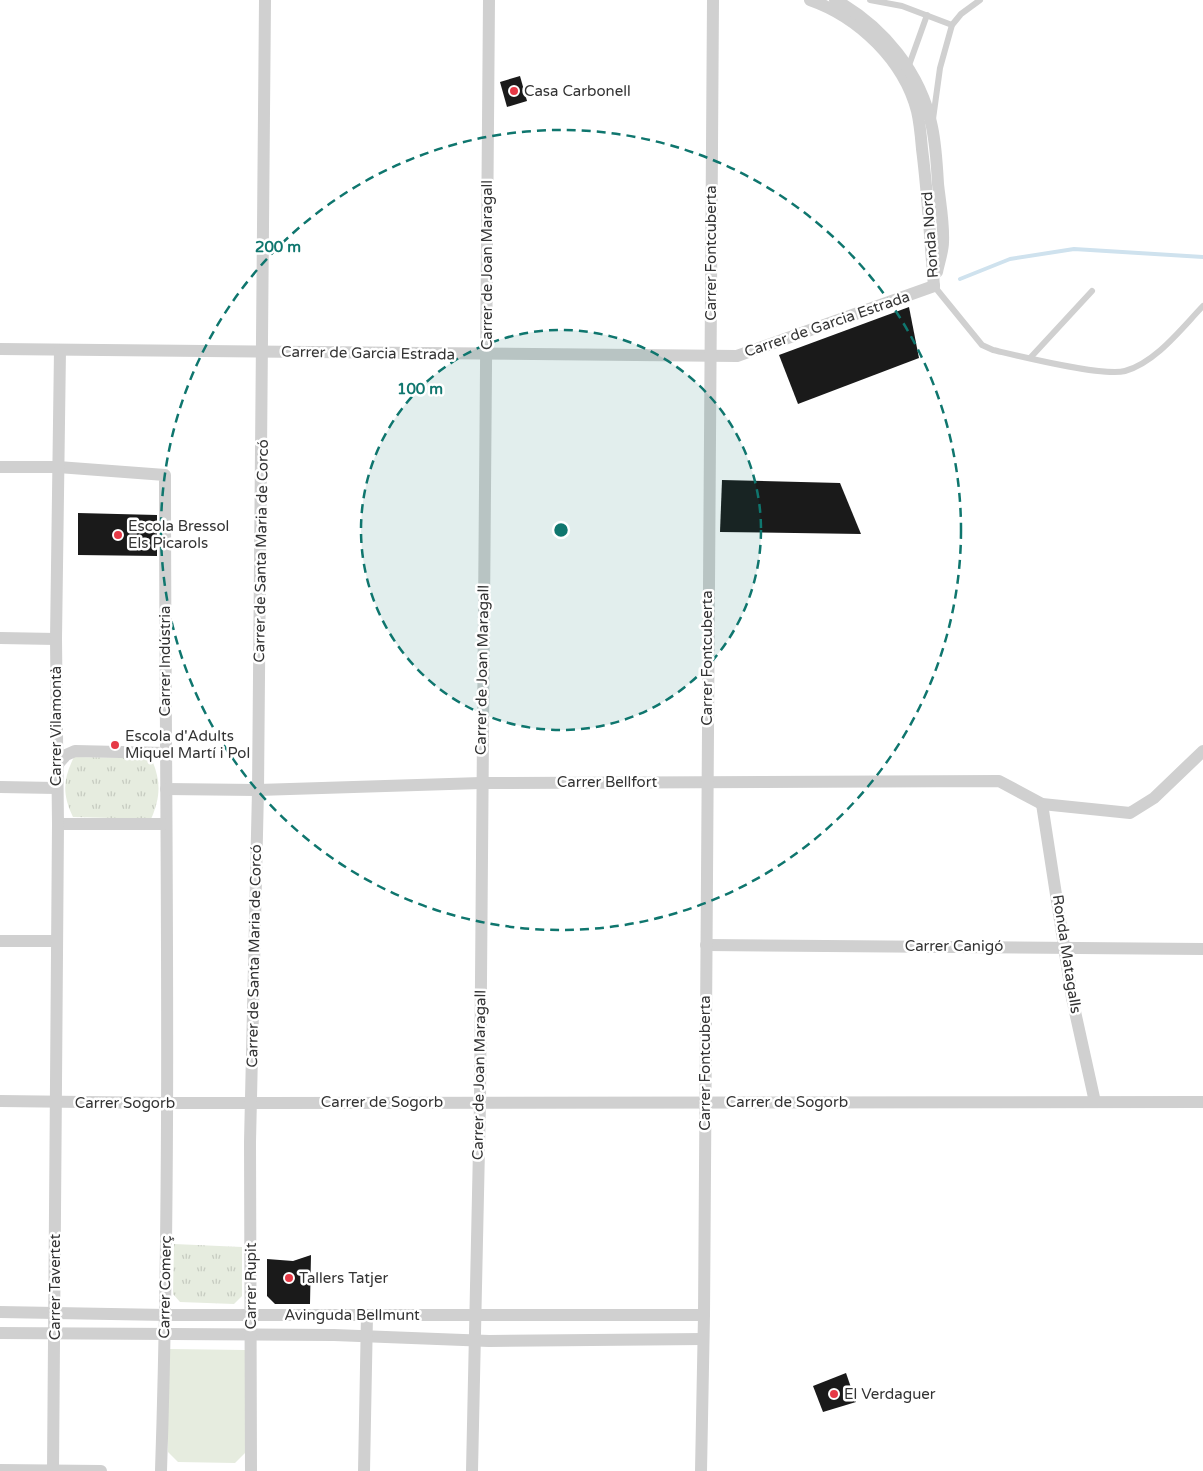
<svg xmlns="http://www.w3.org/2000/svg" width="1203" height="1471" font-family="'Varela Round',sans-serif">
<defs>
<pattern id="park-tufts" width="24" height="20" patternUnits="userSpaceOnUse" patternTransform="scale(1.25)"><rect width="24" height="20" fill="#e6ecdf"/><path d="M3 7l-1-3M5 7V3M7 7l1-3M15 17l-1-3M17 17v-4M19 17l1-3" fill="none" stroke="#c6cbc0"/></pattern>
</defs>
<rect width="100%" height="100%" fill="#fff"/>
<!-- grass -->
<polygon fill="#e6ecdf" points="168,1349 246,1350 246,1452 235,1463 178,1462 168,1452"/>
<!-- park -->
<g fill="url(#park-tufts)">
<path d="M74 757 151 758C161 780 161 796 151 819L73 817C62 794 63 779 74 757Z"/>
<polygon points="174,1244 242,1247 242,1296 234,1304 180,1302 173,1294"/>
</g>
<g fill="none" stroke-linecap="round" stroke-linejoin="round">
<!-- stream -->
<polyline stroke="#cfe2ee" stroke-width="4" points="960,279 1010,259 1074,249 1203,257"/>
</g>
<!-- building -->
<g fill="#1a1a1a">
<polygon points="520,76 527,101 507,107 500,82"/>
<polygon points="909,307 919,358 798,404 779,355"/>
<polygon points="722,480 840,483 861,534 720,532"/>
<polygon points="78,513 157,515 157,556 78,555"/>
<polygon points="311,1255 310,1304 275,1304 267,1296 267,1259 293,1261"/>
<polygon points="846,1373 856,1402 823,1412 813,1386"/>
</g>
<g fill="none" stroke-linecap="round" stroke-linejoin="round">
<!-- service -->
<g stroke="#d0d0d0" stroke-width="6">
<polyline points="870,0 902,6 952,25"/>
<polyline points="908,68 927,15"/>
<polyline points="933,119 940,68 952,25 961,14 980,0"/>
<path d="M934 286 982 345 993 350C1019 356 1103 377 1125 371 1156 362 1181 329 1203 306"/>
<polyline points="1031,357 1092,291"/>
</g>
<!-- minor -->
<g stroke="#d0d0d0" stroke-width="12">
<path d="M810 0C859 17 904 61 917 111 920 124 921 137 922 149 928 195 930 241 934 286"/>
<path d="M835 0C883 26 921 73 932 127 936 146 937 166 938 184 940 203 944 223 943 242 943 251 939 262 937 272"/>
<polyline points="0,349 737,356 934,286"/>
<path d="M0 467H58L165 475C165 807 172 1139 161 1471"/>
<polyline points="0,638 56,639"/>
<polyline points="57,765 66,755 75,751 165,753"/>
<polyline points="0,787 56,788"/>
<polyline points="166,789 258,790 481,783 999,781 1042,804 1130,813 1154,798 1203,751"/>
<polyline points="1042,804 1072,998 1095,1102"/>
<polyline points="58,824 165,824"/>
<polyline points="0,941 56,941"/>
<polyline points="706,945 1203,949"/>
<polyline points="0,1101 167,1103 1203,1102"/>
<polyline points="0,1312 166,1315 704,1315"/>
<polyline points="0,1333 334,1335 489,1341 703,1339"/>
<polyline points="0,1470 101,1471"/>
<polyline points="53,1471 58,824 56,639 60,350"/>
<polyline points="251,1471 250,1142 258,790 265,0"/>
<polyline points="364,1471 367,1315"/>
<polyline points="472,1471 480,1102 489,0"/>
<polyline points="701,1471 704,1315 713,0"/>
</g>
</g>
<!-- distance rings -->
<circle cx="561" cy="530" r="200" fill="#0f766e" fill-opacity=".12"/>
<g fill="none" stroke="#0f766e" stroke-width="2.5" stroke-dasharray="9 6">
<circle cx="561" cy="530" r="200"/>
<circle cx="561" cy="530" r="400"/>
</g>
<!-- markers -->
<g fill="#e63946" stroke="#fff" stroke-width="2">
<circle cx="514" cy="91" r="5"/>
<circle cx="118" cy="535" r="5"/>
<circle cx="115" cy="745" r="5"/>
<circle cx="289" cy="1278" r="5"/>
<circle cx="834" cy="1394" r="5"/>
</g>
<g text-anchor="middle" dominant-baseline="central" stroke-width="5" stroke-linejoin="round" paint-order="stroke">
<!-- poi labels -->
<g font-size="15" fill="#333" stroke="#fff" text-anchor="start">
<text x="524" y="91">Casa Carbonell</text>
<text x="128" y="526">Escola Bressol<tspan x="128" dy="17">Els Picarols</tspan></text>
<text x="125" y="736">Escola d'Adults<tspan x="125" dy="17">Miquel Martí i Pol</tspan></text>
<text x="299" y="1278">Tallers Tatjer</text>
<text x="844" y="1394">El Verdaguer</text>
</g>
<!-- street labels -->
<g font-size="15" fill="#333" stroke="#fff">
<text transform="translate(930 235) rotate(-94)">Ronda Nord</text>
<text transform="translate(711 253) rotate(-90)">Carrer Fontcuberta</text>
<text transform="translate(487 265) rotate(-90)">Carrer de Joan Maragall</text>
<text transform="translate(827 324) rotate(-19)">Carrer de Garcia Estrada</text>
<text transform="translate(368 353) rotate(1)">Carrer de Garcia Estrada</text>
<text transform="translate(261 551) rotate(-89)">Carrer de Santa Maria de Corcó</text>
<text transform="translate(707 658) rotate(-90)">Carrer Fontcuberta</text>
<text transform="translate(165 661) rotate(-90)">Carrer Indústria</text>
<text transform="translate(482 670) rotate(-89)">Carrer de Joan Maragall</text>
<text transform="translate(56 726) rotate(-90)">Carrer Vilamontà</text>
<text x="607" y="782">Carrer Bellfort</text>
<text x="954" y="946">Carrer Canigó</text>
<text transform="translate(1067 954) rotate(81)">Ronda Matagalls</text>
<text transform="translate(254 956) rotate(-89)">Carrer de Santa Maria de Corcó</text>
<text transform="translate(705 1063) rotate(-90)">Carrer Fontcuberta</text>
<text transform="translate(479 1075) rotate(-89)">Carrer de Joan Maragall</text>
<text x="382" y="1102">Carrer de Sogorb</text>
<text x="787" y="1102">Carrer de Sogorb</text>
<text x="125" y="1103">Carrer Sogorb</text>
<text transform="translate(251 1286) rotate(-90)">Carrer Rupit</text>
<text transform="translate(55 1287) rotate(-90)">Carrer Tavertet</text>
<text transform="translate(165 1287) rotate(-89)">Carrer Comerç</text>
<text x="352" y="1315">Avinguda Bellmunt</text>
</g>
</g>
<circle cx="561" cy="530" r="8" fill="#0f766e" stroke="#fff" stroke-width="2.5"/>
<g font-size="15" text-anchor="middle" font-weight="bold" fill="#0f766e" stroke="#fff" stroke-width="5" stroke-linejoin="round" paint-order="stroke">
<text x="278" y="252">200 m</text>
<text x="420" y="394">100 m</text>
</g>
</svg>
